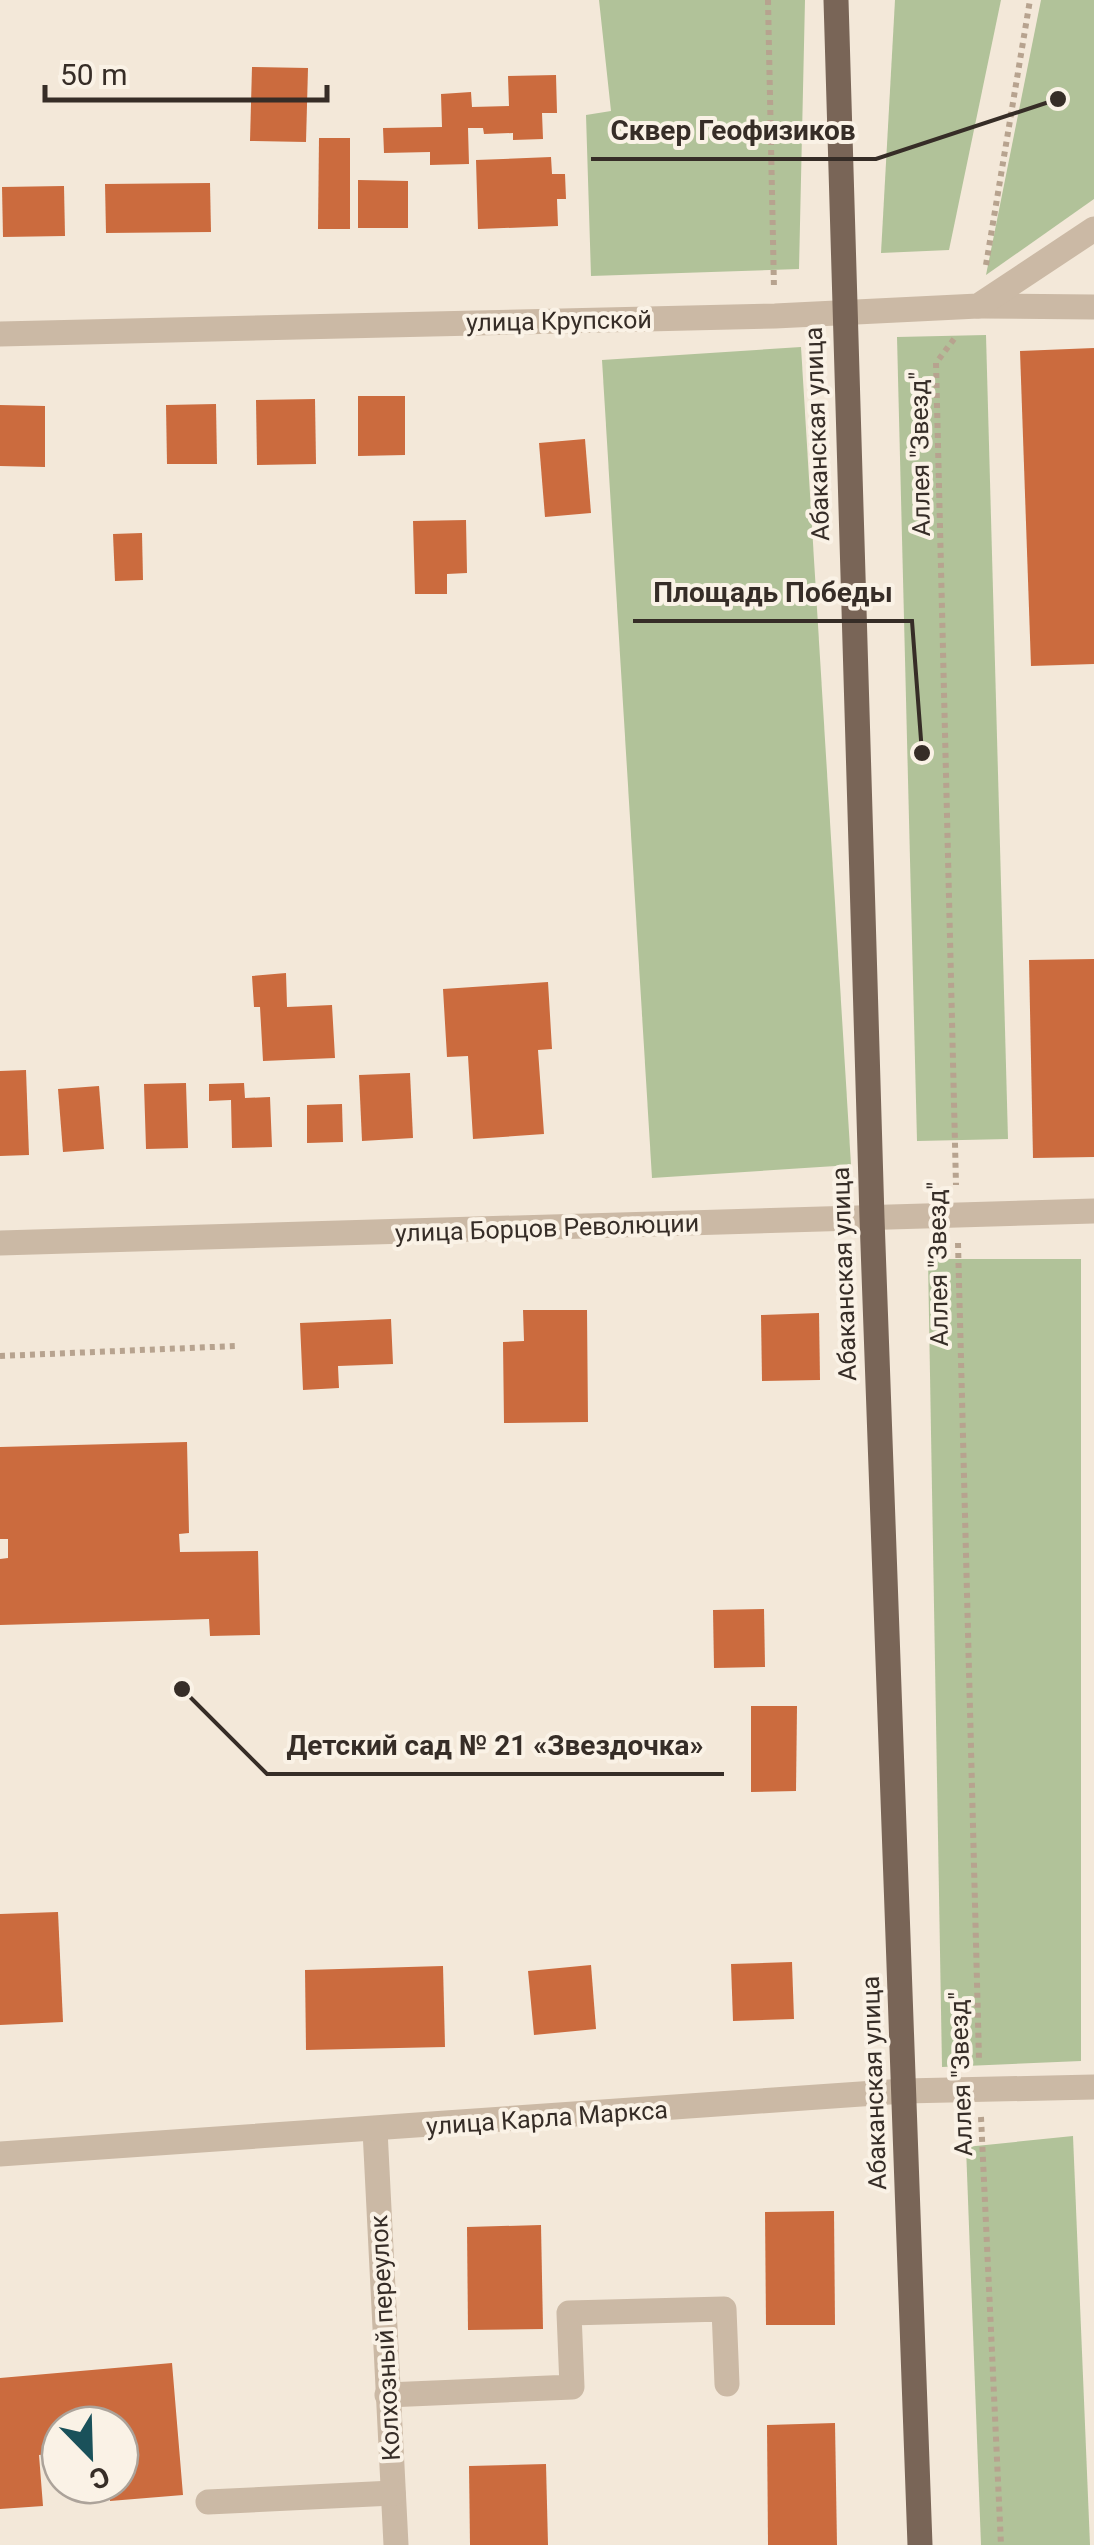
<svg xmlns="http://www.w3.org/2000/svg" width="1094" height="2545" font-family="Roboto,sans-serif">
<rect width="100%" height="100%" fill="#f3e8d9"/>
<!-- green -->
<g fill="#b1c299">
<polygon points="599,0 805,0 799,269 591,276 586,115 611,111"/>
<polygon points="895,0 1001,0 949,250 881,253"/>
<polygon points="1041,0 1094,0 1094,199 986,275"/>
<polygon points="986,335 1008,1139 917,1141 897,337"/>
<polygon points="801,347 851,1165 652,1178 602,360"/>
<polygon points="1081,1259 1081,2061 942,2067 928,1259"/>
<polygon points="1073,2136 1090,2545 981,2545 966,2147"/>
</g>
<!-- building -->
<g fill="#cb6b3e">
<polygon points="252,67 308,68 306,142 250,141"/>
<polygon points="556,75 557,113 542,113 543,139 513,140 513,133 484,134 483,128 468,128 469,164 430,165 430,152 384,153 383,128 442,127 441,94 471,92 472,107 509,106 508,76"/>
<polygon points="319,138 350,138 350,229 318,229"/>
<polygon points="551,157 552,174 565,174 566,199 557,199 558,226 478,229 476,160"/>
<polygon points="358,180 408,181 408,228 358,228"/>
<polygon points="210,183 211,232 106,233 105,184"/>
<polygon points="64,186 65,236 3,237 2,187"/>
<polygon points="1094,348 1094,664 1031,666 1020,351"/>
<polygon points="358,396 405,396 405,455 358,456"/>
<polygon points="315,399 316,464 257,465 256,400"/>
<polygon points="216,404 217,464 167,464 166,405"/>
<polygon points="0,405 45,406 45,467 0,466"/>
<polygon points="585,439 591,513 545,517 539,443"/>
<polygon points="466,520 467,573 447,574 447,594 415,594 413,521"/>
<polygon points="142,533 143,580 115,581 113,534"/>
<polygon points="1094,959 1094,1157 1033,1158 1029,960"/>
<polygon points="286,973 287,1007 332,1005 335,1058 263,1061 260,1007 254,1007 252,976"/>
<polygon points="548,982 552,1049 538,1050 544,1134 473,1139 468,1056 447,1057 443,989"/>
<polygon points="26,1070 29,1155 0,1156 0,1071"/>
<polygon points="410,1073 413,1138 362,1141 359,1075"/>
<polygon points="186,1083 188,1148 146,1149 144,1084"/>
<polygon points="244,1083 245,1098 270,1097 272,1147 232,1148 231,1100 209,1101 209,1084"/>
<polygon points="99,1086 104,1149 63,1152 58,1089"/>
<polygon points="342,1104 343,1142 307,1143 307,1105"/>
<polygon points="523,1310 587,1310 588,1422 504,1423 503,1342 524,1341"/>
<polygon points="819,1313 820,1380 762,1381 761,1315"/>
<polygon points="391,1319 393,1364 338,1366 339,1388 303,1390 300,1323"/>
<polygon points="187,1442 189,1533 179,1534 180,1552 258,1551 260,1635 210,1636 209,1619 0,1625 0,1559 8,1558 8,1539 0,1539 0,1447"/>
<polygon points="764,1609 765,1667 714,1668 713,1610"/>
<polygon points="751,1706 797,1706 796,1791 751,1792"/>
<polygon points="58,1912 63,2022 0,2025 0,1914"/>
<polygon points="792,1962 794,2019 733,2021 731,1964"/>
<polygon points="591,1965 596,2029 534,2035 528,1971"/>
<polygon points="443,1966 445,2047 306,2050 305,1970"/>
<polygon points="834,2211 835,2325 766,2325 765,2212"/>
<polygon points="541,2225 543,2329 468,2330 467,2227"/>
<polygon points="172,2363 183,2495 110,2501 109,2485 120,2485 120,2425 60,2425 60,2453 39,2455 43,2506 0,2509 0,2378"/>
<polygon points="835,2423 837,2545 768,2545 767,2425"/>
<polygon points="546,2464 548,2545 470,2545 469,2466"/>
</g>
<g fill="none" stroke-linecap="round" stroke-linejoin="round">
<!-- path -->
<g stroke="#b7a38f" stroke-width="6" stroke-dasharray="5 5" stroke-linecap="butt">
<polyline points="768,0 774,289"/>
<polyline points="986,265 1030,0"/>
<polyline points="954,339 936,363 956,1185"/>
<polyline points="958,1243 979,2060"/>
<polyline points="0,1356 236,1346"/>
<polyline points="981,2117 1001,2545"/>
</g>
<!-- minor -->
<g stroke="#cbb9a5" stroke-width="25">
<polyline points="978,306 1094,307"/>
<polyline points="0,334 775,316 978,306 1094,229"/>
<polyline points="0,1243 1094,1211"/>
<polyline points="375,2130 396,2545"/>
<polyline points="0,2154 904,2091 1094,2087"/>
<polyline points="387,2395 572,2387 569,2313 724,2309 727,2384"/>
<polyline points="208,2502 393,2493"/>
</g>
<!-- major -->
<polyline stroke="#796557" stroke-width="25" points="836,0 872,1218 920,2545"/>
</g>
<g text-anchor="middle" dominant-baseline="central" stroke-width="8" stroke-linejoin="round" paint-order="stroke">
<!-- street labels -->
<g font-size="25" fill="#362d27" stroke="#faf2e6">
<text transform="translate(559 321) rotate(-1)">улица Крупской</text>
<text transform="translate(817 434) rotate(-92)">Абаканская улица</text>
<text transform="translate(920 454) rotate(-91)">Аллея "Звезд"</text>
<text transform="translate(547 1228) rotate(-2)">улица Борцов Революции</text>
<text transform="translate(938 1264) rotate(-91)">Аллея "Звезд"</text>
<text transform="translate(844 1274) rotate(-92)">Абаканская улица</text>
<text transform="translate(961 2074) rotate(-92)">Аллея "Звезд"</text>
<text transform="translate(874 2083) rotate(-92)">Абаканская улица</text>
<text transform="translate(547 2118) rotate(-4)">улица Карла Маркса</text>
<text transform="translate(385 2338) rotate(-93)">Колхозный переулок</text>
</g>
</g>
<!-- callouts -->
<path fill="none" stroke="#362d27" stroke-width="4" d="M1058 99L876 159H591M922 753L912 621H633M182 1689L267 1774H724"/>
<g fill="#362d27" stroke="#faf2e6" stroke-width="4">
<circle cx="1058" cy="99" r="10"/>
<circle cx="922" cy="753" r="10"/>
<circle cx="182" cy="1689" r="10"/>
</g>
<g font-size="28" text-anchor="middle" font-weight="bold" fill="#362d27" stroke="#faf2e6" stroke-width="8" stroke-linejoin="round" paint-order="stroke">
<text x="733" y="140">Сквер Геофизиков</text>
<text x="773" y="602">Площадь Победы</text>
<text x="495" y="1755">Детский сад № 21 «Звездочка»</text>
</g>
<!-- north arrow -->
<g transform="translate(90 2455) rotate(157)"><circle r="48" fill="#faf2e6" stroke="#aca39a" stroke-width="2.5"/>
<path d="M0-8L18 38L0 25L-18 38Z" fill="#1a515a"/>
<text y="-15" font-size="28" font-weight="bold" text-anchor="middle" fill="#362d27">С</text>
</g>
<!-- scale -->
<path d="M45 85v15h282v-15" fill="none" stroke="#362d27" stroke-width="5"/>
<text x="60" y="85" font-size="30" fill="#362d27" stroke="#faf2e6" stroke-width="8" paint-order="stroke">50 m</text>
</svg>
